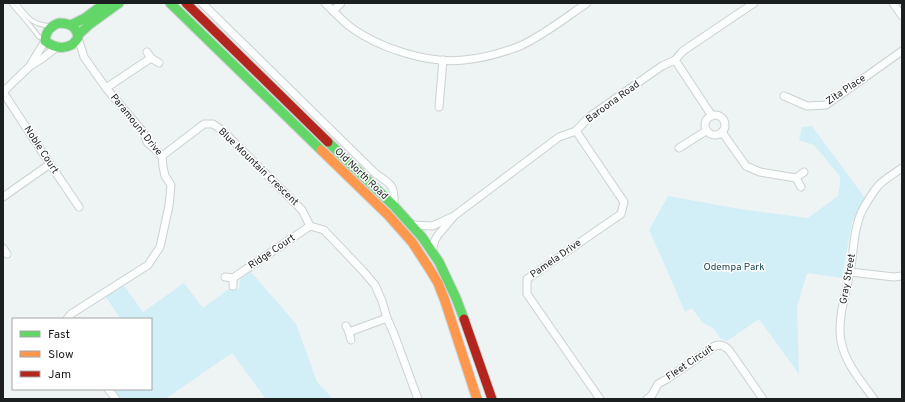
<svg xmlns="http://www.w3.org/2000/svg" width="905" height="402" font-family="Overpass,sans-serif">
<rect width="100%" height="100%" fill="#eef3f4"/>
<!-- green -->
<g fill="#d2eff8">
<polygon points="812,126 865,198 852,222 842,278 807,273 797,307 799,374 759,319 727,341 721,339 713,328 703,323 692,308 685,312 667,270 649,230 668,196 740,209 808,218 838,196 840,185 840,176 814,145 799,140 802,127"/>
<polygon points="250,271 296,324 317,382 333,399 266,399 232,353 165,399 120,399 113,389 151,389 151,319 121,319 105,296 123,284 143,312 184,283 203,308 229,289 239,289 241,276"/>
</g>
<g fill="none" stroke-linecap="round" stroke-linejoin="round">
<defs>
<g id="lane">
<polyline points="11,3 29,24 39,37 44,39"/>
<path d="M16 3C28 17 30 24 50 26"/>
</g>
<g id="street">
<path d="M202 3 376 174C393 185 395 187 394 206"/>
<path d="M325 3C333 11 341 19 349 26 378 48 428 64 464 60 483 58 502 53 520 46 544 35 565 18 587 3"/>
<polyline points="893,3 902,16"/>
<polyline points="333,11 341,3"/>
<polyline points="147,52 151,58 159,63"/>
<polyline points="675,60 712,116"/>
<polyline points="31,64 45,41"/>
<polyline points="106,88 151,58"/>
<polyline points="3,92 50,164 79,207"/>
<polyline points="3,92 30,66 43,58 58,46"/>
<polyline points="784,96 807,106 826,105 902,51"/>
<polyline points="439,107 443,60"/>
<circle cx="715" cy="125" r="10"/>
<polyline points="576,131 624,202 621,214 527,279 527,294 600,399"/>
<polyline points="722,132 746,166 760,172 796,178"/>
<polyline points="679,148 706,131"/>
<polyline points="162,156 204,124 213,124 224,132 302,210 310,226 324,230 363,271 375,285 382,301 387,318 394,334 418,399"/>
<polyline points="801,187 796,178 804,172"/>
<polyline points="3,197 50,164"/>
<polyline points="412,225 432,226 452,217"/>
<polyline points="3,248 7,254"/>
<polyline points="432,251 435,240 438,235 454,216 559,137 576,131 589,117 662,66 675,60 683,51 754,3"/>
<polyline points="850,272 894,277 902,276"/>
<polyline points="225,277 233,278 233,286"/>
<polyline points="233,278 310,226"/>
<polyline points="67,319 71,314 148,265 160,247 169,206 171,185 165,176 163,167 162,156 147,142 144,133 106,88 84,57 78,38"/>
<polyline points="346,326 349,332 351,340"/>
<polyline points="349,332 387,318"/>
<polyline points="108,389 116,399"/>
<path d="M647 399 652 395 658 384 667 379 712 348C718 343 724 345 729 350L763 399"/>
<path d="M874 399C861 381 845 363 841 341 837 319 846 294 850 272 854 252 853 228 863 209 867 202 872 193 878 186 883 180 895 173 902 168"/>
</g>
<g id="fast">
<polyline points="170,3 321,150"/>
<path d="M59 23C70 23 77 27 78 38 76 40 74 44 71 45 62 50 52 46 45 41 46 31 50 26 59 23Z"/>
<polyline points="71,25 85,18 105,3"/>
<polyline points="78,35 90,24 119,3"/>
<polyline points="328,142 394,206 422,237 439,262 456,298 464,319"/>
</g>
<polyline id="slow" points="321,150 388,215 412,242 429,268 438,283 445,301 477,399"/>
<g id="jam">
<polyline points="186,3 328,142"/>
<polyline points="464,319 492,399"/>
</g>
</defs>
<!-- lane casing -->
<use href="#lane" stroke="#ccd1d2" stroke-width="5.5"/>
<!-- street casing -->
<use href="#street" stroke="#ccd1d2" stroke-width="9"/>
<!-- fast casing -->
<use href="#fast" stroke="#ccd1d2" stroke-width="11"/>
<!-- slow casing -->
<use href="#slow" stroke="#ccd1d2" stroke-width="11"/>
<!-- jam casing -->
<use href="#jam" stroke="#ccd1d2" stroke-width="11"/>
<!-- lane -->
<use href="#lane" stroke="#fcfdfd" stroke-width="3.5"/>
<!-- street -->
<use href="#street" stroke="#fcfdfd" stroke-width="7"/>
<!-- fast -->
<use href="#fast" stroke="#63d668" stroke-width="9"/>
<!-- slow -->
<use href="#slow" stroke="#ff974d" stroke-width="9"/>
<!-- jam -->
<use href="#jam" stroke="#b3261e" stroke-width="9"/>
</g>
<g text-anchor="middle" dominant-baseline="central" stroke-width="3" stroke-linejoin="round" paint-order="stroke">
<!-- street labels -->
<g font-size="10" fill="#1b1f20" stroke="#fff">
<text transform="translate(846 90) rotate(-34)">Zita Place</text>
<text transform="translate(613 102) rotate(-36)">Baroona Road</text>
<text transform="translate(136 125) rotate(51)">Paramount Drive</text>
<text transform="translate(41 150) rotate(57)">Noble Court</text>
<text transform="translate(258 167) rotate(44)">Blue Mountain Crescent</text>
<text transform="translate(361 174) rotate(44)">Old North Road</text>
<text transform="translate(272 252) rotate(-34)">Ridge Court</text>
<text transform="translate(556 259) rotate(-35)">Pamela Drive</text>
<text transform="translate(848 279) rotate(-80)">Gray Street</text>
<text transform="translate(690 363) rotate(-34)">Fleet Circuit</text>
</g>
<!-- park labels -->
<g font-size="10" fill="#194552" stroke="#fff">
<text x="734" y="267">Odempa Park</text>
</g>
</g>
<!-- border -->
<rect width="905" height="402" fill="none" stroke="#1b1f20" stroke-width="8"/>
<!-- legend -->
<rect x="12" y="318" width="140" height="72" fill="#ffffff" stroke="#a4a5a6"/>
<rect x="20" y="331" width="20" height="6" fill="#63d668" stroke="#a4a5a6"/>
<text x="48" y="338" font-size="12" fill="#1b1f20">Fast</text>
<rect x="20" y="351" width="20" height="6" fill="#ff974d" stroke="#a4a5a6"/>
<text x="48" y="358" font-size="12" fill="#1b1f20">Slow</text>
<rect x="20" y="371" width="20" height="6" fill="#b3261e" stroke="#a4a5a6"/>
<text x="48" y="378" font-size="12" fill="#1b1f20">Jam</text>
</svg>
